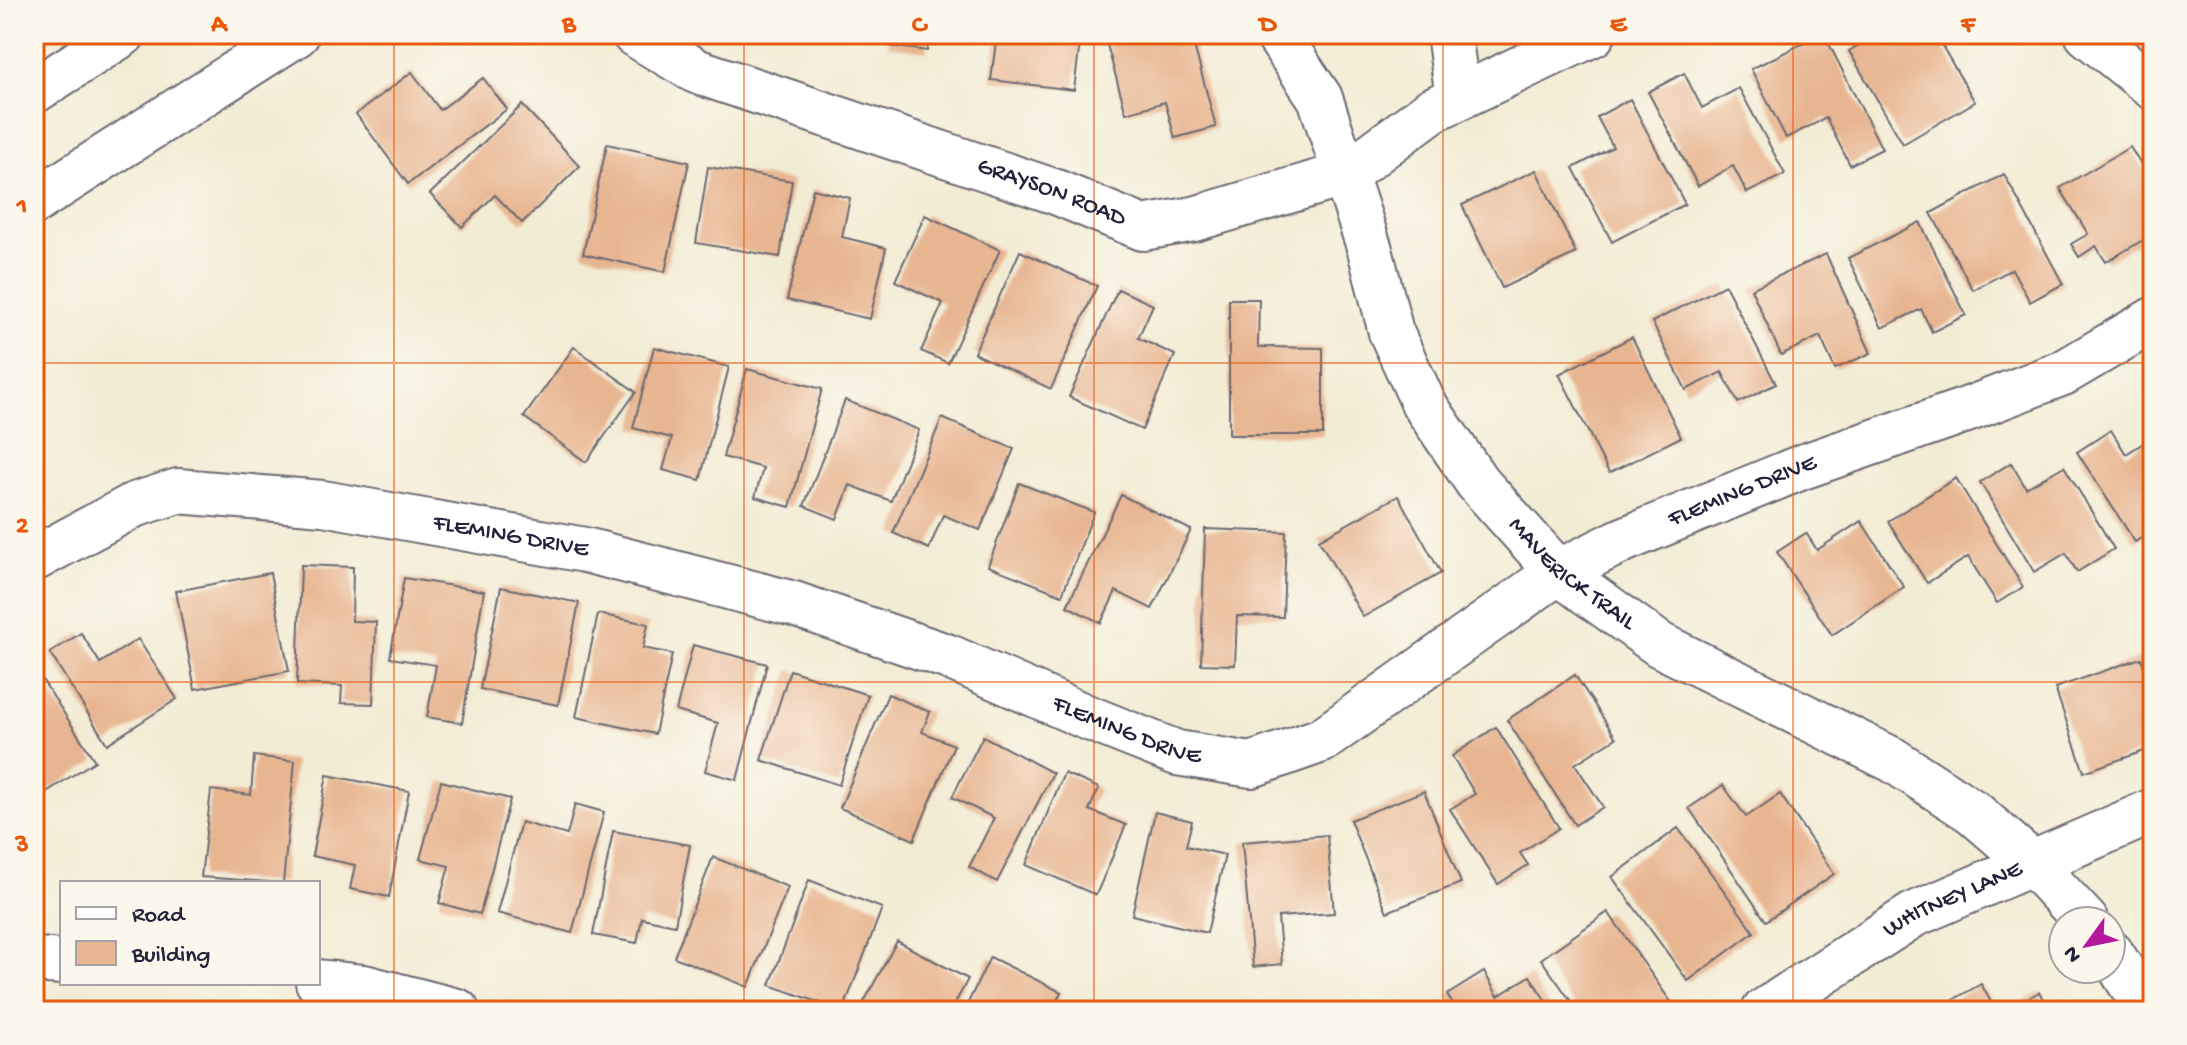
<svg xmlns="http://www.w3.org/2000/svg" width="2187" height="1045" font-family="'Gochi Hand',sans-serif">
<rect width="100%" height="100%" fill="#fbf7ec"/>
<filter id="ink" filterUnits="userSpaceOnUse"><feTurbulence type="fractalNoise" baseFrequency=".0125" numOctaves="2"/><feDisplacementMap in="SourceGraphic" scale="16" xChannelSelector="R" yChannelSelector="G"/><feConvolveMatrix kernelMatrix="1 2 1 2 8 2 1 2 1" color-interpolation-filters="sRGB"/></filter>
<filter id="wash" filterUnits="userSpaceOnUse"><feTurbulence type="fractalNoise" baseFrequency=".006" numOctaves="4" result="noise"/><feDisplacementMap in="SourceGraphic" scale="32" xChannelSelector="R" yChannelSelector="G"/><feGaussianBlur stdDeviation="1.8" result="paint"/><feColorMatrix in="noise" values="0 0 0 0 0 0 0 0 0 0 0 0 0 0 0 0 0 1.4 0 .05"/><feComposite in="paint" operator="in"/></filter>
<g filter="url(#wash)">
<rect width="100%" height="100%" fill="#f3ecd5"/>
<g id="blocks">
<!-- building -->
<g fill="#e8b591">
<polygon points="890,34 929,34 927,51 888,46"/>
<polygon points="997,34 1081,34 1074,90 991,80"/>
<polygon points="1104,34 1191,34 1216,127 1175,138 1165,102 1126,113"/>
<polygon points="1822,34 1824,34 1882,149 1850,165 1826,118 1786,138 1751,69"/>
<polygon points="1878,34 1935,34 1975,102 1903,144 1849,51"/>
<polygon points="412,72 440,110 483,78 507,109 408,184 356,114"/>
<polygon points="1684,73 1702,108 1739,88 1785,174 1747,193 1733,166 1698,186 1648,92"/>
<polygon points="1630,99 1685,204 1612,242 1573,168 1613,147 1597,117"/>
<polygon points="522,105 580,166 522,223 495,195 462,227 430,194"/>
<polygon points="607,144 689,162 665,272 583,254"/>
<polygon points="2130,147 2153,184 2153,223 2150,224 2153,234 2106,262 2096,246 2079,257 2071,244 2088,234 2060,188"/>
<polygon points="708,167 792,181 780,257 696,243"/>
<polygon points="1536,170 1576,253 1502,288 1462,205"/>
<polygon points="2004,174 2063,284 2030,302 2012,269 1973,290 1931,213"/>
<polygon points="813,189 850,198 842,237 886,248 870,319 787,300"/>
<polygon points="925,215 1000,250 948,363 921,351 943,303 895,281"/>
<polygon points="1920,222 1966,315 1932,332 1921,309 1882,328 1848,258"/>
<polygon points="1020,251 1097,286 1051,389 974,353"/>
<polygon points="1826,254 1871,353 1835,369 1820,336 1781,355 1751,289"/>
<polygon points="1725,285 1776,384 1738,403 1722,372 1686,390 1652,322"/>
<polygon points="1118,289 1153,305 1138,338 1175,355 1142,430 1069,397"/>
<polygon points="1229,299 1259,299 1258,347 1323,348 1323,435 1229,435"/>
<polygon points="1632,337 1681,437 1609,473 1559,374"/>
<polygon points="574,347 636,392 586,462 524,417"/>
<polygon points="654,347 729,367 700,480 663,470 672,438 633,428"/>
<polygon points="747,369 822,389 790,507 755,497 763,468 723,457"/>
<polygon points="845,400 919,430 891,501 850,485 837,519 804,506"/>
<polygon points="942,418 1014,449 980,530 943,515 929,549 893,533"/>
<polygon points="2111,430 2126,454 2153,437 2153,530 2135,542 2077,452"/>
<polygon points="2011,463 2026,488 2064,466 2114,549 2077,572 2066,553 2034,572 1980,482"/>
<polygon points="1956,478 2023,587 1997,603 1968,557 1927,583 1888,521"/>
<polygon points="1019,483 1094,512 1062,595 988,566"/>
<polygon points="1121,495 1191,530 1152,609 1116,591 1101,623 1067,606"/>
<polygon points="1398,496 1441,573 1363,617 1319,540"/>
<polygon points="1861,521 1904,587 1832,635 1777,552 1806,533 1817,550"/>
<polygon points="1205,529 1286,532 1283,617 1237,616 1235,665 1201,664"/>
<polygon points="301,565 353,567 352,621 376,622 373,704 341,703 342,686 297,684"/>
<polygon points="270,573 289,671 195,689 176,591"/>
<polygon points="404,578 484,591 462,723 427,717 436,665 390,658"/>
<polygon points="501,587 579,603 558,705 480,689"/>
<polygon points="598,614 648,624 643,648 672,654 655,734 576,717"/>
<polygon points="81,633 100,663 138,639 177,699 107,744 50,653"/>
<polygon points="693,645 767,664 737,780 705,771 718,723 676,711"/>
<polygon points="2141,658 2153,692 2153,748 2084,772 2055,688"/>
<polygon points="34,667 95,761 34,800"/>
<polygon points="790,670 868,695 839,785 761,760"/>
<polygon points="1575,675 1616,738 1575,764 1603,807 1575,825 1507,720"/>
<polygon points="888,694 930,712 922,732 954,745 914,840 840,808"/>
<polygon points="1496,727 1559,828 1520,853 1528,865 1498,884 1450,809 1475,794 1452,756"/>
<polygon points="983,736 1053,773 997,882 969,867 994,818 952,797"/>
<polygon points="254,756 295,761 283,883 201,877 211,790 251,795"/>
<polygon points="1064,773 1099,788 1089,810 1126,825 1096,895 1026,865"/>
<polygon points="327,775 409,791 389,897 350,889 355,865 312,856"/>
<polygon points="441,781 510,799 480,914 439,903 449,866 420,859"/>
<polygon points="1723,785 1746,817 1780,794 1834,874 1766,921 1689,808"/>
<polygon points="1424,791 1461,883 1387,912 1350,820"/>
<polygon points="575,804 604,812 572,933 497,913 521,822 567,835"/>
<polygon points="1155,812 1192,821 1186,846 1225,855 1207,933 1132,915"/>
<polygon points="1678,828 1754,932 1688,981 1612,877"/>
<polygon points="613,831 690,845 675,925 642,918 637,943 593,935"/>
<polygon points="1327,835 1334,913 1278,917 1282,964 1253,967 1242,842"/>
<polygon points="713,857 788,887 748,987 674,957"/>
<polygon points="809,880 882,908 843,1011 770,985"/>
<polygon points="1608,912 1673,1005 1664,1011 1578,1011 1541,959"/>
<polygon points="897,941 968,979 951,1011 859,1011"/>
<polygon points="990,957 1061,992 1052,1011 964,1011"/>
<polygon points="1484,972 1498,996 1530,976 1552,1011 1457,1011 1447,995"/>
<polygon points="1981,984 1996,1011 1956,1011 1951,1001"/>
<polygon points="2039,992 2050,1011 2006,1011"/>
</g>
</g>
</g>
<g filter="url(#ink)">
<use href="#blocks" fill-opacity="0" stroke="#6b6971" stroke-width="2"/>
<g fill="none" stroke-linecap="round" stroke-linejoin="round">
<defs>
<g id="minor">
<path id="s1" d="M634 34 696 71 1056 192 1143 228 1194 219 1346 174 1432 110 1593 34"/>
<path id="s2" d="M1277 34 1320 98 1370 250 1391 332 1424 404 1477 482 1558 572 1660 645 1893 760 1973 812 2032 863 2086 921"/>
<polyline points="1449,34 1458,97"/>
<polyline points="2087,34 2153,87"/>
<path id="s3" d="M34 559 134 505 178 491 323 503 585 550 794 604 949 657 1084 716 1177 753 1251 765 1322 740 1558 572 1623 540 1802 467 1969 409 2063 373 2153 320"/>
<polyline points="2111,953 2148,1011"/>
<polyline points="34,960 62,962"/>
<polyline points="318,982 364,987 457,1011"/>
<path id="s4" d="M1764 1011 1913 915 2153 811"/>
</g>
<g id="major">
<polyline points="34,91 123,34"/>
<polyline points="34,202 297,34"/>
</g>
</defs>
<!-- minor casing -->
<use href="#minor" stroke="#6b6971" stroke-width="48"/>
<!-- major casing -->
<use href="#major" stroke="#6b6971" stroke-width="48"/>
<!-- minor -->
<use href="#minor" stroke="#fff" stroke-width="44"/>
<!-- major -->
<use href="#major" stroke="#fff" stroke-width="44"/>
</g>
</g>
<!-- grid -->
<path fill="none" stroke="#e8590c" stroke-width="2" stroke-opacity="0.55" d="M394 34V1011M744 34V1011M1094 34V1011M1443 34V1011M1793 34V1011M34 363H2153M34 682H2153"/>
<g text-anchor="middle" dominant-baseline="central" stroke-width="8" stroke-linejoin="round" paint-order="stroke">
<!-- street labels -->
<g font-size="24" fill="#22223b" stroke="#fbf7ec">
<text stroke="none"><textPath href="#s1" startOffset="448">GRAYSON ROAD</textPath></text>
<text stroke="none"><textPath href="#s3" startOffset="1840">FLEMING DRIVE</textPath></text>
<text stroke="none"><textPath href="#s3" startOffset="496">FLEMING DRIVE</textPath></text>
<text stroke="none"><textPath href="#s2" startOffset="628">MAVERICK TRAIL</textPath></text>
<text stroke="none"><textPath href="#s3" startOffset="1144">FLEMING DRIVE</textPath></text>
<text stroke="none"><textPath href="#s4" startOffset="220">WHITNEY LANE</textPath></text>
</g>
</g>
<!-- margin -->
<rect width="2187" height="1045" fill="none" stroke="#fbf7ec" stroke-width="88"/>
<!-- legend -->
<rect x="60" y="881" width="260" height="104" fill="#fbf7ec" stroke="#a4a2a5" stroke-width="2"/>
<rect x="76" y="907" width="40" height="12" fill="#ffffff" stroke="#a4a2a5" stroke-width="2"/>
<text x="132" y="921" font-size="24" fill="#22223b">Road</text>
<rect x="76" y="941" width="40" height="24" fill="#e8b591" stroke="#a4a2a5" stroke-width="2"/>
<text x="132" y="961" font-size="24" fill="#22223b">Building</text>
<!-- north arrow -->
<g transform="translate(2087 945) rotate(237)"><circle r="38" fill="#fbf7ec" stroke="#a4a2a5" stroke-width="2"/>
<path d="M0-6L14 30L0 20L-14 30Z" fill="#b5179e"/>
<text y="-12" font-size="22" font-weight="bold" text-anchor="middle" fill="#22223b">N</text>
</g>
<rect x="44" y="44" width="2099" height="957" fill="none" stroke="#e8590c" stroke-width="3"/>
<g font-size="26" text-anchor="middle" font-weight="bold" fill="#e8590c">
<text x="219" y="31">A</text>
<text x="569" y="31">B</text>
<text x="919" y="31">C</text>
<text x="1268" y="31">D</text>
<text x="1618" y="31">E</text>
<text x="1968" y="31">F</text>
<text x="22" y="213">1</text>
<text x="22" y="532">2</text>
<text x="22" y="851">3</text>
</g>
</svg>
